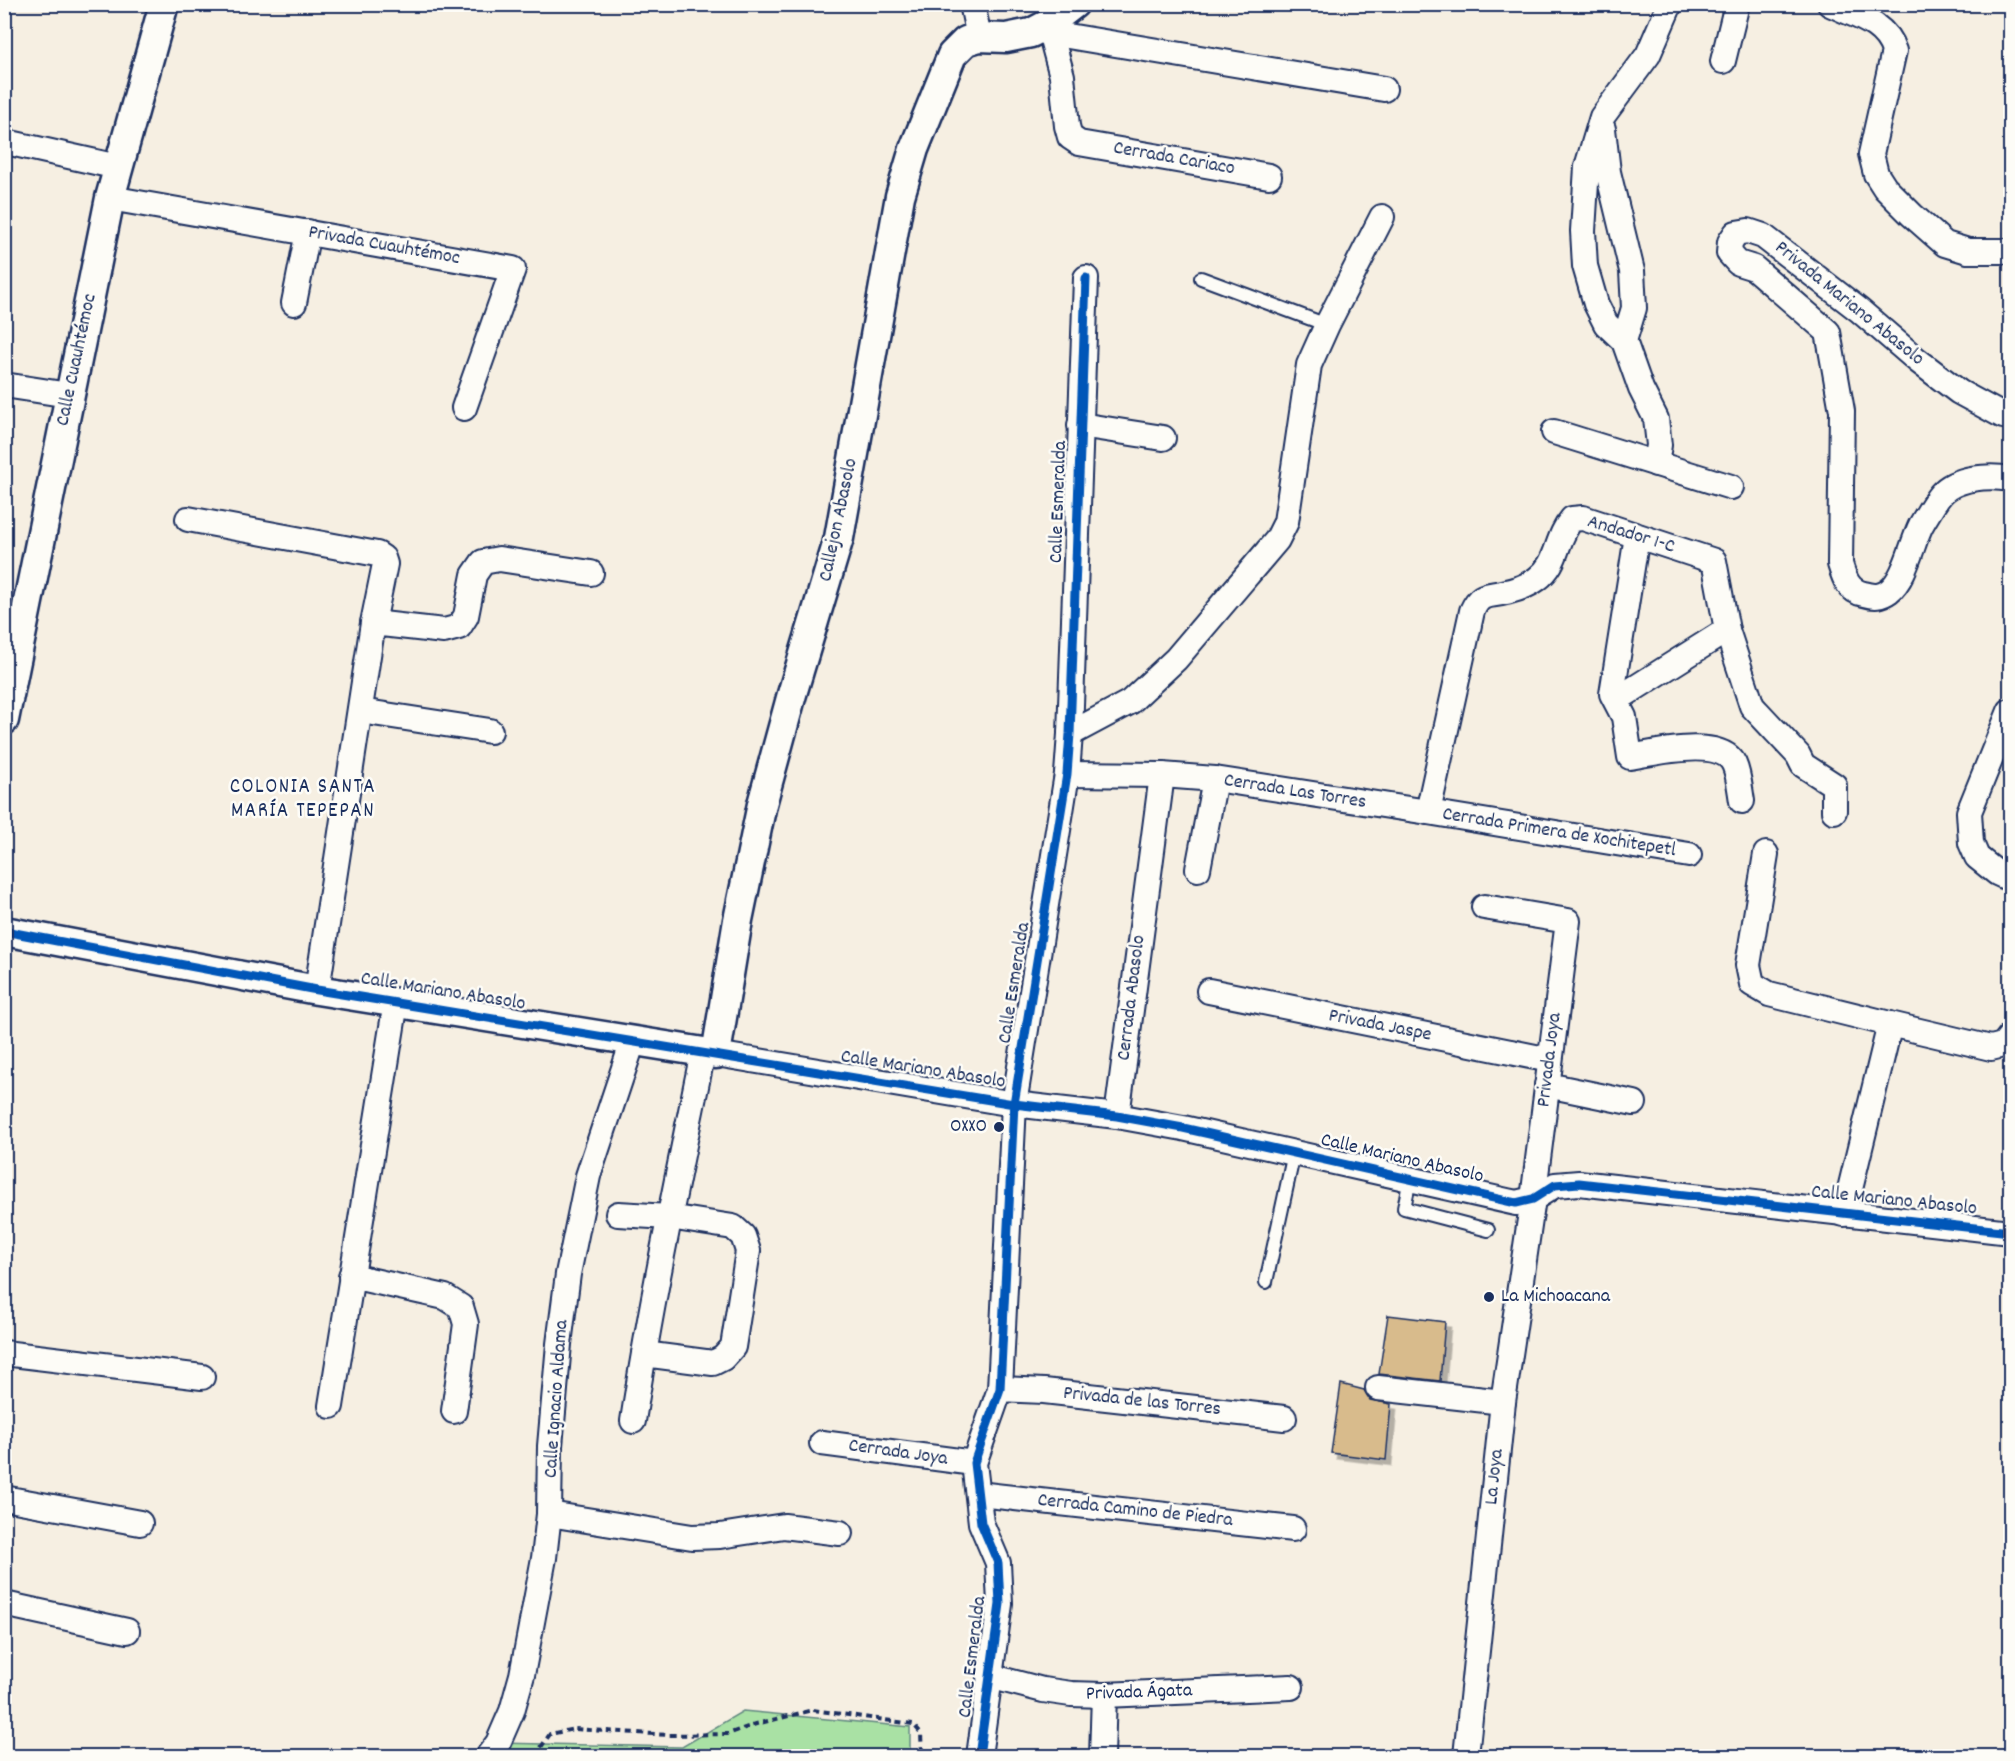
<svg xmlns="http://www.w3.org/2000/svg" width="2015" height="1761" font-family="Dekko,sans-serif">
<defs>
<filter id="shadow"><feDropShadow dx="5.5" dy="5.5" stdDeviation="0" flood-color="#0004"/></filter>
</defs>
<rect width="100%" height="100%" fill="#f6efe2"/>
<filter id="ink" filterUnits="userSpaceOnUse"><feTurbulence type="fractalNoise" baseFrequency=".0167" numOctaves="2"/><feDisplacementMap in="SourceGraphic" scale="12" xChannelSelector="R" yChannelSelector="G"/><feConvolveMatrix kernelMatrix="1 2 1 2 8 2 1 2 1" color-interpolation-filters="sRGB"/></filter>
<g filter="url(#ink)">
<!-- green -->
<polygon fill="#a9e1a4" stroke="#628881" stroke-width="1.5" points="743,1711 910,1727 910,1756 488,1756 498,1743 682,1747"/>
<!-- building -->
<g fill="#d8bb8c" stroke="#1b2f5e" stroke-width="1.5" filter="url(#shadow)">
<polygon points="1388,1315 1445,1322 1440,1381 1379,1374"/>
<polygon points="1341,1384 1364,1390 1370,1400 1391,1404 1386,1460 1331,1453"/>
</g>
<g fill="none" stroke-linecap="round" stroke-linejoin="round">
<defs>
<g id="service">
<polyline points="1201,278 1327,325"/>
<polyline points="1410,1179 1404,1208 1488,1230"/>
<polyline points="1266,1282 1294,1153"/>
</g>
<g id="minor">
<polyline points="972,4 979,37"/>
<path d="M1830 4C1855 16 1885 22 1894 51L1871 154 1876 174 1885 188 1912 215 1945 244 1968 251H2010"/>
<polyline points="1048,24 1062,76 1067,126 1070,137 1079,143 1269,176"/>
<polyline points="1050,33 1384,89"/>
<polyline points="1723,61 1737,4"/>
<polyline points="1603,129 1608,172 1632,271 1634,308 1624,341"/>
<polyline points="4,140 6,142 118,167"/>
<polyline points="110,198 513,269 464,408"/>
<polyline points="294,303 308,232"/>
<polyline points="4,385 69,395"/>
<path d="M2010 417 2003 416 1959 392 1917 360 1859 310 1763 236 1748 231 1736 233 1730 242 1729 253 1738 263 1754 268 1828 332 1842 411 1840 564C1844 577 1848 591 1864 594 1874 597 1881 597 1889 591 1905 579 1912 543 1921 525 1927 515 1934 502 1941 494 1956 477 1990 475 2010 479"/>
<polyline points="1080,425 1163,438"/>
<polyline points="1554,432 1731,487"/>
<polyline points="1656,464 1659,445 1656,419 1641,389 1624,341 1606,324 1596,304 1585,266 1583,231 1587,167 1602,117 1648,55 1670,4"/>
<polyline points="188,519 377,554 383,558 385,564 373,623"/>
<path d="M1637 536 1612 694 1624 717 1630 757C1654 753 1721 736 1734 764 1739 775 1740 790 1742 801"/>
<polyline points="1616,700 1727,630"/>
<polyline points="360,711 490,731"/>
<polyline points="2010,711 1969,812 1971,843 1977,857 1997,873 2010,879"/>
<polyline points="1070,734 1130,702 1176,659 1277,540 1286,522 1309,365 1327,325 1382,217"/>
<polyline points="1067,774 1162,775 1215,779 1428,812 1689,855"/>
<path d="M1428 812 1472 611C1481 591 1488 597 1506 592 1515 590 1529 585 1537 579 1559 563 1555 539 1572 519L1583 518 1714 561 1727 630 1752 706 1798 755 1803 765 1834 785V811"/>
<polyline points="1766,854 1748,965 1752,984 1769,994 1890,1024"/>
<polyline points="1198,869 1215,779"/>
<polyline points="317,990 373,623 444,631 459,627 466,616 474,575 483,562 499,559 591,573"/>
<polyline points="1209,991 1550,1060"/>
<polyline points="716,1054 1014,1104 1117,1116 1183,1128 1516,1203 1533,1199 1555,1185 1579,1183 2010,1232"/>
<polyline points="1547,1085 1634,1103"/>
<polyline points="1117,1116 1162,775"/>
<polyline points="618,1214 669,1217 733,1227 743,1236 748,1251 733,1347 723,1358 713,1363 644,1354"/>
<polyline points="1844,1214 1890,1024 1991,1048 2003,1045 2010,1036"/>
<polyline points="351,1276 445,1297 461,1307 466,1324 454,1411"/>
<polyline points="4,1353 202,1377"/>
<polyline points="1378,1388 1503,1402"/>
<polyline points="1000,1389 1044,1391 1284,1418"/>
<polyline points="331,1406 396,1002"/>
<path d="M633 1421C652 1297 678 1175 703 1052"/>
<polyline points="822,1443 974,1463"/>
<polyline points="978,1494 1293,1529"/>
<polyline points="4,1498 140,1523"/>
<polyline points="549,1514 692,1537 720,1536 784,1526 840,1533"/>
<polyline points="4,1604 127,1631"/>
<polyline points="989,1676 1043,1690 1071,1694 1104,1695 1291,1687"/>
<polyline points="488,1756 498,1743 512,1711 522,1675 544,1558 549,1514 550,1446 559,1344 568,1274 588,1176 633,1041"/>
<polyline points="979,1756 1000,1604 998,1563 981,1523 974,1463 1000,1389 1014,1104 1067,774 1070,734 1086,278"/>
<polyline points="1102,1756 1104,1695"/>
<polyline points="1466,1756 1503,1402 1533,1199 1568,921 1484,907"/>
</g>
<g id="tertiary">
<polyline points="4,720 110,198 164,4"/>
<polyline points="4,931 317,990 716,1054 738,920 762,804 792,694 839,538 900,196 914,149 952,55 966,41 979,37 1006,38 1031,33 1048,24 1074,4"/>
</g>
</defs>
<!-- service casing -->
<use href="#service" stroke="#1b2f5e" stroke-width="16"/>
<!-- minor casing -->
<use href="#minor" stroke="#1b2f5e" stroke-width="28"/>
<!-- tertiary casing -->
<use href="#tertiary" stroke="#1b2f5e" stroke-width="33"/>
<!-- path -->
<polyline stroke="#1b2f5e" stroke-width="4" stroke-dasharray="6 4.5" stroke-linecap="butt" points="535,1756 550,1734 574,1729 669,1735 728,1734 756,1724 813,1710 913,1724 921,1733 922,1756"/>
<!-- service -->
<use href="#service" stroke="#fdfcf7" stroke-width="12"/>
<!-- minor -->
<use href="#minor" stroke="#fdfcf7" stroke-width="24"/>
<!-- tertiary -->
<use href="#tertiary" stroke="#fdfcf7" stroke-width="28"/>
<defs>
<g id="cycleway">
<polyline points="4,931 317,990 1014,1104 1117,1116 1183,1128 1516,1203 1533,1199 1555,1185 1579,1183 2010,1232"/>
<polyline points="979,1756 1000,1604 998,1563 981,1523 974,1463 1000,1389 1014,1104 1067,774 1070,734 1086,278"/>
</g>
</defs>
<!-- cycleway casing -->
<use href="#cycleway" stroke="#fdfcf7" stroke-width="13"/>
<!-- cycleway -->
<use href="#cycleway" stroke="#0057b8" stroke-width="9"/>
</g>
</g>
<!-- markers -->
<g fill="#1b2f5e" stroke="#fdfcf7" stroke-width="2">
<circle cx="999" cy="1127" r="6"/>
<circle cx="1489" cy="1297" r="6"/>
</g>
<g text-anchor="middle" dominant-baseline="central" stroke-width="5" stroke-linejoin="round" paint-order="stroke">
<!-- street labels -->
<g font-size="20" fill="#1b2f5e" stroke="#fdfcf7">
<text transform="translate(1174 159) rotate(10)">Cerrada Cariaco</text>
<text transform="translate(384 246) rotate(10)">Privada Cuauhtémoc</text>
<text transform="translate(1849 304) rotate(39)">Privada Mariano Abasolo</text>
<text transform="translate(77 360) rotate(-78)">Calle Cuauhtémoc</text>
<text transform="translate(1059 502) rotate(-88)">Calle Esmeralda</text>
<text transform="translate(839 520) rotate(-78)">Callejon Abasolo</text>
<text transform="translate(1631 535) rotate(17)">Andador 1-C</text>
<text transform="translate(1295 792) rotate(9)">Cerrada Las Torres</text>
<text transform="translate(1559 833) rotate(9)">Cerrada Primera de Xochitepetl</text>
<text transform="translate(1015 983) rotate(-81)">Calle Esmeralda</text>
<text transform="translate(443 992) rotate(9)">Calle Mariano Abasolo</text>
<text transform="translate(1132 998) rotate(-83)">Cerrada Abasolo</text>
<text transform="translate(1380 1026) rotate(11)">Privada Jaspe</text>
<text transform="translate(1550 1060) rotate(-83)">Privada Joya</text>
<text transform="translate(923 1070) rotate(9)">Calle Mariano Abasolo</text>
<text transform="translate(1402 1159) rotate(13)">Calle Mariano Abasolo</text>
<text transform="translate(1894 1201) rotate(6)">Calle Mariano Abasolo</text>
<text transform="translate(557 1399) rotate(-86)">Calle Ignacio Aldama</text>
<text transform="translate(1142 1402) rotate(6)">Privada de las Torres</text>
<text transform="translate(898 1453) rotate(8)">Cerrada Joya</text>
<text transform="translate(1495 1477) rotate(-84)">La Joya</text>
<text transform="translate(1135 1511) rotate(6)">Cerrada Camino de Piedra</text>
<text transform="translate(973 1657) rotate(-83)">Calle Esmeralda</text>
<text transform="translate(1139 1693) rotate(-2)">Privada Ágata</text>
</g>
<!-- poi labels -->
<g font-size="20" fill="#1b2f5e" stroke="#fdfcf7" text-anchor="end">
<text x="987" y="1127">OXXO</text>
<text x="1501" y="1297" text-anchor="start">La Michoacana</text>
</g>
<!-- neighbourhood labels -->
<g font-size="21" letter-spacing="1.5" fill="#1b2f5e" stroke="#fdfcf7">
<text x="303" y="788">COLONIA SANTA<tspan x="303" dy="24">MARÍA TEPEPAN</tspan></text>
</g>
</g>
<!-- margin -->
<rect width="2015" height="1761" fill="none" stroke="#fdfcf7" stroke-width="24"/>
<rect x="12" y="12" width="1991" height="1737" fill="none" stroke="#1b2f5e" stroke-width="2" filter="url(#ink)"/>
</svg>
